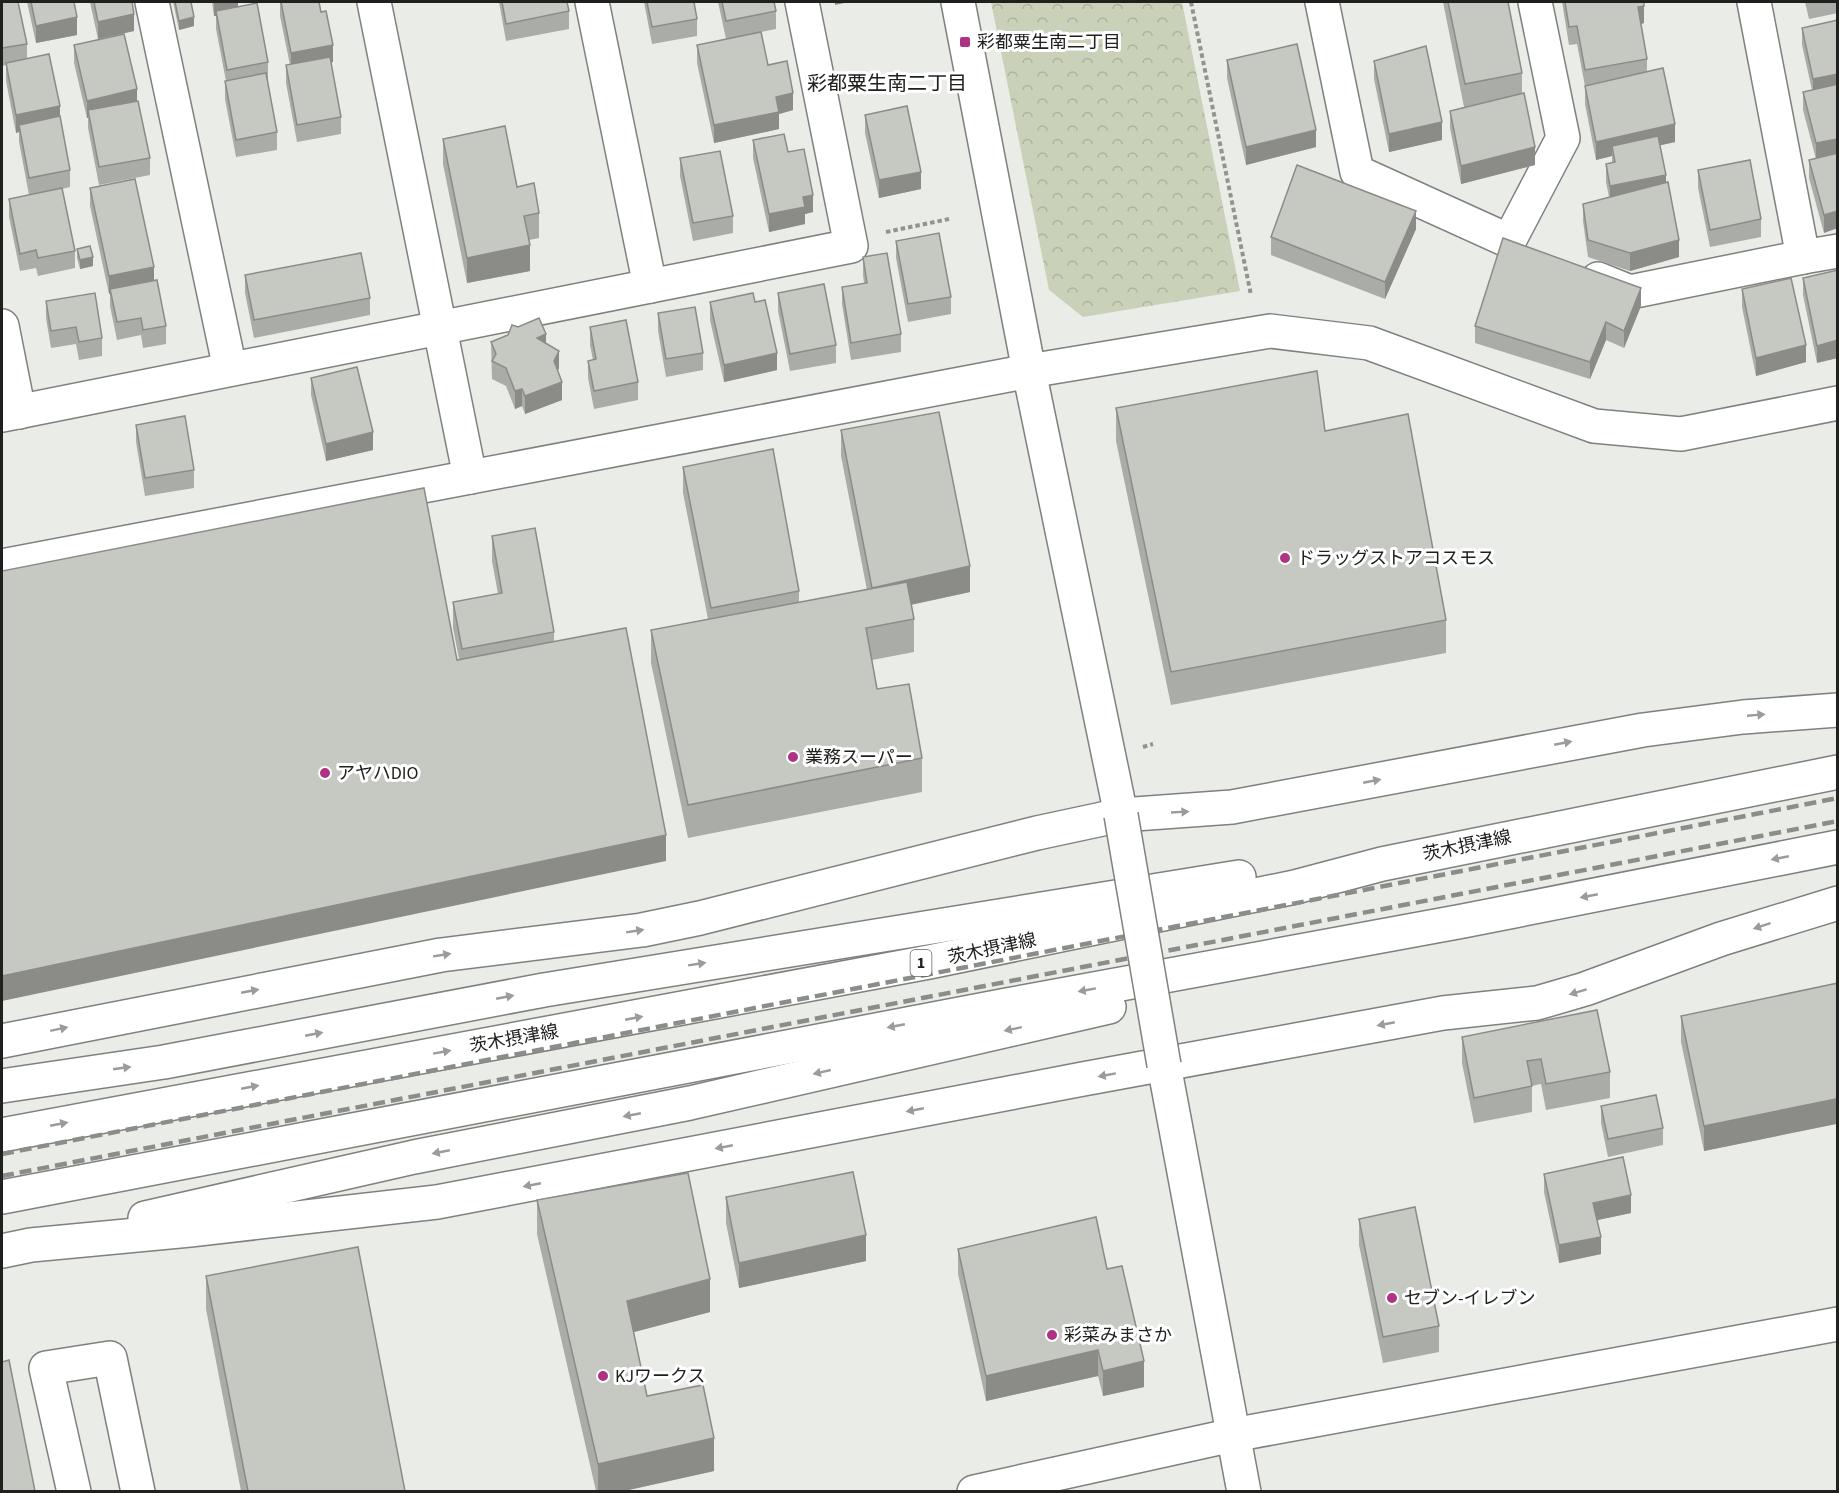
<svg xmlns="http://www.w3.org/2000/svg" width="1839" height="1493" font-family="'Source Sans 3','Noto Sans JP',sans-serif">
<defs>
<pattern id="park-crowns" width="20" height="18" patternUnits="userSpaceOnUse" patternTransform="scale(1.5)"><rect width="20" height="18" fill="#c9d2b8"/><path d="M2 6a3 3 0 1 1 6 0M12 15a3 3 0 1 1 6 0" fill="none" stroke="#acb49e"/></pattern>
</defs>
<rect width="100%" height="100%" fill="#eaede7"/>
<!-- park -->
<polygon fill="url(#park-crowns)" points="991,2 1182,2 1240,291 1083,317 1049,290"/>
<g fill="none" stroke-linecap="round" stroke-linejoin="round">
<defs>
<g id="street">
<polyline points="152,2 230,369"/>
<polyline points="374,2 470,477"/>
<polyline points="592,2 650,286"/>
<polyline points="1322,2 1357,172 1509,241 1563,138 1535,2"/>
<polyline points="1754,2 1803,257 1838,251"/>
<polyline points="1598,279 1630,292 1803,257"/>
<polyline points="2,326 19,412"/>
<polyline points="2,415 851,246 802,2"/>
<polyline points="74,1492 46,1368 110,1358 138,1492"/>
<polyline points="974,1492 1233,1435"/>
</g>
<g id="secondary">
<polyline points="958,2 1029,371 1121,815"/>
<polyline points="2,566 1029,371 1270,331 1369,343 1594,426 1681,434 1838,403"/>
<polyline points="1164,1065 1244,1492"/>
<polyline points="1233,1435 1838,1324"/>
</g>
<g id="primary">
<polyline points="2,1041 441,955 642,930 700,918 1037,833 1121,815 1232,807 1643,730 1743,717 1838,710"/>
<polyline points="2,1086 164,1062 544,990 1239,877"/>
<polyline points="2,1135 929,962 1295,887 1382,864 1838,772"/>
<polyline points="2,1197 1007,1005 1463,921 1838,847"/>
<polyline points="145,1218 414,1157 690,1103 1109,1007"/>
<polyline points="2,1251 31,1245 190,1230 437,1202 1083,1079 1443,1013 1537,1003 1585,989 1721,939 1838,903"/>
</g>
</defs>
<!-- street casing -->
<use href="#street" stroke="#7f817c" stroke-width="36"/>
<!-- secondary casing -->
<use href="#secondary" stroke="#7f817c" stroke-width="36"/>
<!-- primary casing -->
<use href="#primary" stroke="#7f817c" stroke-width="36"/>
<!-- path -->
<g stroke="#929490" stroke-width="4" stroke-dasharray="4.5 3" stroke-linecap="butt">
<polyline points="1191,2 1251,295"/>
<polyline points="886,232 949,219"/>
<polyline points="1143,747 1153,744"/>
</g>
<!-- street -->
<use href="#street" stroke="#fff" stroke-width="33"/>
<!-- secondary -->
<use href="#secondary" stroke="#fff" stroke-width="33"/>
<!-- primary -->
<use href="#primary" stroke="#fff" stroke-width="33"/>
<!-- rail -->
<g stroke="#8b8d89" stroke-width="4.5" stroke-dasharray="12 6" stroke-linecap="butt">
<polyline points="2,1154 1838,798"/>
<polyline points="2,1176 1838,821"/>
</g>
<defs>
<polyline id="secondary-bridge" points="1121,815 1164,1065"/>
</defs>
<!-- secondary-bridge casing -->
<use href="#secondary-bridge" stroke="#7f817c" stroke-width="36" stroke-linecap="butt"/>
<!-- secondary-bridge -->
<use href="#secondary-bridge" stroke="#fff" stroke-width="33"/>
</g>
<!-- wall -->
<g fill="#aaaca7">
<polygon points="2,2 27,44 27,59 60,118 70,170 70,187 62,189 75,251 75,268 38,276 36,268 20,271 9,217 9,199 29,195 19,142 19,132 16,133 6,81 6,65 2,66"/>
<polygon points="27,2 74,2 77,35 36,43"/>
<polygon points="90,2 132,2 134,31 98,39"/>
<polygon points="173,2 191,2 194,26 179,30"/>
<polygon points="212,2 238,2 238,7 268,62 268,80 267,80 277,132 277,150 236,157 225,99 225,81 226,81 216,29 216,16 214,16"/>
<polygon points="280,2 319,2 333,62 331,63 341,117 341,134 297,142 286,83 286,65 290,65 280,16"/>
<polygon points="499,2 567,2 569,11 569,29 506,41"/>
<polygon points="644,2 694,2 697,19 697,36 652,44"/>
<polygon points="718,2 774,2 776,11 776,29 761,32 768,65 793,110 779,114 779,129 714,143 697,63 697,45 726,39"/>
<polygon points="1443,2 1508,2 1522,73 1522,93 1535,165 1461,184 1450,128 1450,111 1464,107"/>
<polygon points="1562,2 1644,2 1644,23 1641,24 1647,59 1647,72 1675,142 1660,145 1679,257 1630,271 1588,257 1583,221 1583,204 1609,197 1606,182 1606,164 1612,163 1612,156 1596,160 1585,104 1585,86 1577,44 1569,45"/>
<polygon points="1805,2 1838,2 1838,13 1809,19"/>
<polygon points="1838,20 1824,233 1809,178 1809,160 1816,159 1803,110 1803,92 1812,90 1802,45 1802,28"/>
<polygon points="74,45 137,101 150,158 150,175 99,185 88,128 88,118 87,118 74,63"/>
<polygon points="1227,60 1316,147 1246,165 1227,78"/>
<polygon points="1374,61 1442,140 1389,152 1374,79"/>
<polygon points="865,115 921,189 879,198 865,133"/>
<polygon points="443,139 539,213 539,238 529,240 530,271 467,283 443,164"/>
<polygon points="753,140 788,152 813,212 805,214 805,224 769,232 753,158"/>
<polygon points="680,158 733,216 733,233 693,241 680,176"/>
<polygon points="1698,170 1761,219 1761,237 1710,247 1698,188"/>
<polygon points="90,188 154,280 166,326 166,344 143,348 141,335 117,340 110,306 110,294 109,294 90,206"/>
<polygon points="1416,229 1385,299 1271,255 1271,237"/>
<polygon points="896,241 951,297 951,314 908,322 896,258"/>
<polygon points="77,249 93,266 80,269 77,258"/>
<polygon points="863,257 901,334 901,352 851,360 842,304 842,287 864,283 863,275"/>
<polygon points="1838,270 1817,363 1803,295 1803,278"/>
<polygon points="245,275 370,298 370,315 254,338 245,293"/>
<polygon points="1742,289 1806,362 1756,376 1742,307"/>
<polygon points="778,293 836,345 836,363 790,371 778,311"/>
<polygon points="46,301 102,338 102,356 79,360 76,344 51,348 46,318"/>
<polygon points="710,302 755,302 777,370 724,382 710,320"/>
<polygon points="1641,306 1624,348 1606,340 1590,379 1475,343 1475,326"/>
<polygon points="658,313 703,353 703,370 666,377 658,331"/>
<polygon points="590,327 638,382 638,400 594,409 588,378 588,361 593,360 590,345"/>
<polygon points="491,342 546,343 559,368 558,371 562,400 525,414 522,406 515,409 506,386 492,379"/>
<polygon points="311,378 373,450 326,461 311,395"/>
<polygon points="1116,408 1325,431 1446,620 1446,653 1171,705 1116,441"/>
<polygon points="136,425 194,470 194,488 145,496 136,442"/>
<polygon points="841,430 970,592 911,605 914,619 914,652 872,660 877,689 922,758 922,792 688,838 651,663 651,630 708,619 683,493 683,467 799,591 799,602 867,590 841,456"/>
<polygon points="492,536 554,632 554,641 666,861 457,660 459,659 453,628 453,602 498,594 492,561"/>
<polygon points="1681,1016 1836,1124 1704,1151 1681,1042"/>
<polygon points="1462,1037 1610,1072 1610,1098 1546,1110 1541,1084 1532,1086 1532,1112 1474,1123 1462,1063"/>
<polygon points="1601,1106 1663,1128 1663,1145 1608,1157 1601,1123"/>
<polygon points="1544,1174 1631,1213 1597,1220 1601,1254 1559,1263 1544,1192"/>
<polygon points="726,1197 866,1261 739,1288 726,1223"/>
<polygon points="537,1200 710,1312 633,1332 647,1396 714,1471 624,1491 596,1491 537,1234"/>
<polygon points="1359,1219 1439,1326 1439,1352 1383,1363 1359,1245"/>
<polygon points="958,1249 1107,1269 1144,1387 1103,1396 1098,1376 986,1401 958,1274"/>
<polygon points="206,1276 405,1491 241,1491 206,1309"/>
</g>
<!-- shaded-wall -->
<g fill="#8b8c88">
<polygon points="214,2 238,2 238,11 216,11 216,16 214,16"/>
<polygon points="835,2 849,2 835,5"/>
<polygon points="1644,6 1644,23 1638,25 1638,7"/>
<polygon points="134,14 134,31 98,39 98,22"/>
<polygon points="77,17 77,35 36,43 36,26"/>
<polygon points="194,17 194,26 179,30 179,21"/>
<polygon points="333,45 333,62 291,71 291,53"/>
<polygon points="1838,74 1838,91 1813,96 1813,79"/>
<polygon points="137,89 137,106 88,110 88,118 87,118 87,101"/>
<polygon points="793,93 793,110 779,114 779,129 714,143 714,125 776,97"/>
<polygon points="60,106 60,124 19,125 19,132 16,133 16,115"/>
<polygon points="1442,122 1442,140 1389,152 1389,134"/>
<polygon points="1675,124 1675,142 1614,156 1612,146 1612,156 1596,160 1596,142"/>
<polygon points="1316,130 1316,147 1246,165 1246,147"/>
<polygon points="1838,139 1838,156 1816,161 1816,143"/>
<polygon points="1535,147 1535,165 1461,184 1461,166"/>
<polygon points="921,172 921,189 879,198 879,180"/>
<polygon points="1666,175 1666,192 1610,204 1610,186"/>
<polygon points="813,195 813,212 805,214 805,224 769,232 769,214 803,197"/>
<polygon points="1416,211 1416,229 1385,299 1385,282"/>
<polygon points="1838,211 1838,228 1824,233 1824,215"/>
<polygon points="1679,240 1679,257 1630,271 1630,253"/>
<polygon points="530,245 530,271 467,283 467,258"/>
<polygon points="93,257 93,266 80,269 80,260"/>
<polygon points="154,267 154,285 110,289 110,294 109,294 109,276"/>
<polygon points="1641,288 1641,306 1624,348 1624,331"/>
<polygon points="1606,322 1606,340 1590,379 1590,362"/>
<polygon points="546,334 546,351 537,338"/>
<polygon points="1838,340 1838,358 1817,363 1817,346"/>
<polygon points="1806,345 1806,362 1756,376 1756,358"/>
<polygon points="559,351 559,368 554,378 554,361"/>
<polygon points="777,353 777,370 724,382 724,365"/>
<polygon points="562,382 562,400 525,414 525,396"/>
<polygon points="522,389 522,406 515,409 515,391"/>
<polygon points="373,432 373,450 326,461 326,444"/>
<polygon points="970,566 970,592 872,613 872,588"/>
<polygon points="666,835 666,861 2,1001 2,976"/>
<polygon points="1838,1095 1838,1120 1836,1124 1704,1151 1704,1126"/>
<polygon points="1631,1195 1631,1213 1593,1221 1593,1203"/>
<polygon points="866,1235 866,1261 739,1288 739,1263"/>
<polygon points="1601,1237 1601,1254 1559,1263 1559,1245"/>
<polygon points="710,1279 710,1312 627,1334 627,1301"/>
<polygon points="1098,1350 1098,1376 986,1401 986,1376"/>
<polygon points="1144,1361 1144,1387 1103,1396 1103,1371"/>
<polygon points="714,1438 714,1471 624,1491 598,1491 598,1464"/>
</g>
<!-- building -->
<g fill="#c6c8c2" stroke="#8b8c88" stroke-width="1.5">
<polygon points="2,2 18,2 27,44 2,48"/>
<polygon points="31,2 74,2 77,17 36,26"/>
<polygon points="94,2 132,2 134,14 98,22"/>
<polygon points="175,2 191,2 194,17 179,21"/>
<polygon points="281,2 319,2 321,12 326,11 333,45 291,53"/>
<polygon points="502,2 567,2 569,11 506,24"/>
<polygon points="647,2 694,2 697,19 652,27"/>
<polygon points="722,2 774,2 776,11 726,21"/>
<polygon points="1448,2 1508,2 1522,73 1465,84"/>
<polygon points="1565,2 1644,2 1644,6 1638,7 1647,59 1585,70 1577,26 1569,27"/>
<polygon points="257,3 268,62 227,70 216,11"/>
<polygon points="1838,20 1838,74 1813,79 1802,28"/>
<polygon points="761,32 768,65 787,61 793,93 776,97 779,112 714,125 697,45"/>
<polygon points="124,34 137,89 87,101 74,45"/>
<polygon points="1297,44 1316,130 1246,147 1227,60"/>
<polygon points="1426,46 1442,122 1389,134 1374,61"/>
<polygon points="49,54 60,106 16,115 6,63"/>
<polygon points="330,57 341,117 297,125 286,65"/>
<polygon points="1663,68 1675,124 1596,142 1585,86"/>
<polygon points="266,73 277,132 236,140 225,81"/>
<polygon points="1838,84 1838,139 1816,143 1803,92"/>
<polygon points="1524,93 1535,147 1461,166 1450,111"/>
<polygon points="138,101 150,158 99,167 88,110"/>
<polygon points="907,106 921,172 879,180 865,115"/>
<polygon points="60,116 70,170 29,178 19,125"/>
<polygon points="505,126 517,187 534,183 539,213 524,216 530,245 467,258 443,139"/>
<polygon points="784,134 788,152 804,149 813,195 803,197 805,207 769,214 753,140"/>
<polygon points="1658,136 1666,175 1610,186 1606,164 1615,162 1612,146"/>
<polygon points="720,151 733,216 693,223 680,158"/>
<polygon points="1838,153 1838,211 1824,215 1809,160"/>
<polygon points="1750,160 1761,219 1710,230 1698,170"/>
<polygon points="1297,165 1416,211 1385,282 1271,237"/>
<polygon points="135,179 154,267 109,276 90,188"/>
<polygon points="1668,182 1679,240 1630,253 1588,240 1583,204"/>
<polygon points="62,188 75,251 38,258 36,250 20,254 9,199"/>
<polygon points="939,233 951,297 908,304 896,241"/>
<polygon points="1503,238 1641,288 1624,331 1606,322 1590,362 1475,326"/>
<polygon points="90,246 93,257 80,260 77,249"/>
<polygon points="361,253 370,298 254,320 245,275"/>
<polygon points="887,253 901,334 851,343 842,287 867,283 863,257"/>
<polygon points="1838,270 1838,340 1817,346 1803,278"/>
<polygon points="1791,278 1806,345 1756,358 1742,289"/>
<polygon points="157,280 166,326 143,330 141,318 117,322 110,289"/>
<polygon points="824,284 836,345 790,354 778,293"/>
<polygon points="95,293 102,338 79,342 76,327 51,331 46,301"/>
<polygon points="753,293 755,302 765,300 777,353 724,365 710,302"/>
<polygon points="695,307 703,353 666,359 658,313"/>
<polygon points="539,318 546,334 537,338 559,351 554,361 562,382 525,396 522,389 515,391 506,368 492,361 496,354 491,342 508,335 512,325 518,327"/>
<polygon points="626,320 638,382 594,391 588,361 596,359 590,327"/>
<polygon points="357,367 373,432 326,444 311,378"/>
<polygon points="1317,371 1325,431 1408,414 1446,620 1171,672 1116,408"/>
<polygon points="939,412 970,566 872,588 841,430"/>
<polygon points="185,416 194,470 145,478 136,425"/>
<polygon points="773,449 799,591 711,608 683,467"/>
<polygon points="424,488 457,660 626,628 666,835 2,976 2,571"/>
<polygon points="535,528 554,632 462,649 453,602 502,593 492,536"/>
<polygon points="907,582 914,619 866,628 877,689 909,684 922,758 688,805 651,630"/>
<polygon points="1838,983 1838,1095 1836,1099 1704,1126 1681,1016"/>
<polygon points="1597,1010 1610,1072 1546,1084 1541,1059 1527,1061 1532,1086 1474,1098 1462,1037"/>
<polygon points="1656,1095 1663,1128 1608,1139 1601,1106"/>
<polygon points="1623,1157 1631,1195 1593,1203 1601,1237 1559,1245 1544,1174"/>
<polygon points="853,1172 866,1235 739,1263 726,1197"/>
<polygon points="688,1173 710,1279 627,1301 647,1396 703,1385 714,1438 598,1464 537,1200"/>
<polygon points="1415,1207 1439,1326 1383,1337 1359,1219"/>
<polygon points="1096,1217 1107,1269 1122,1266 1144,1361 1103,1371 1098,1350 986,1376 958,1249"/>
<polygon points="358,1247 405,1491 248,1491 206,1276"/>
<polygon points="9,1360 35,1491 2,1491 2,1362"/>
</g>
<!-- one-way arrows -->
<defs><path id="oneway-solid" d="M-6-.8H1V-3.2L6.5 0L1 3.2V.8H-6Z" transform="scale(1.5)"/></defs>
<g fill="#9b9b9a">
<use href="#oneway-solid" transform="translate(1756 715) rotate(-5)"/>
<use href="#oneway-solid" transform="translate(1563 743) rotate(-11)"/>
<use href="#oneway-solid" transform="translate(1372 781) rotate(-11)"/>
<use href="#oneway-solid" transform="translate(1180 812) rotate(-3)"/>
<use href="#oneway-solid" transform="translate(1780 858) rotate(169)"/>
<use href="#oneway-solid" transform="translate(1589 896) rotate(169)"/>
<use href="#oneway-solid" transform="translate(1762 926) rotate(162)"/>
<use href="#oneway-solid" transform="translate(635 931) rotate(-9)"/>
<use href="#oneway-solid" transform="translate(442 955) rotate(-9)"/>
<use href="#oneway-solid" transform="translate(697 964) rotate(-9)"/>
<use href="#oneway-solid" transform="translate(1087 990) rotate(170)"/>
<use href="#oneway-solid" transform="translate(250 991) rotate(-11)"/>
<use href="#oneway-solid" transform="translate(1578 992) rotate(163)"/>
<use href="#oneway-solid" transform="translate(505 997) rotate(-11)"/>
<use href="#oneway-solid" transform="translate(634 1018) rotate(-11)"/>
<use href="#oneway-solid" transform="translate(1386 1024) rotate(169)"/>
<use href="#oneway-solid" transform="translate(896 1026) rotate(169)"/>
<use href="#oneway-solid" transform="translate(59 1029) rotate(-12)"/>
<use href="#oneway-solid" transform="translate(1013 1029) rotate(168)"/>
<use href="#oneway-solid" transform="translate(314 1034) rotate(-11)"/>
<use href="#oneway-solid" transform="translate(442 1052) rotate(-10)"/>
<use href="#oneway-solid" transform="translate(122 1068) rotate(-8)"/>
<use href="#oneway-solid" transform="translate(822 1072) rotate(167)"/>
<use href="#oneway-solid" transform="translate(1107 1075) rotate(170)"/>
<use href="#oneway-solid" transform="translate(250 1087) rotate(-11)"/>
<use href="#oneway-solid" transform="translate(915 1110) rotate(169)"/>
<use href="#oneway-solid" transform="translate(632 1115) rotate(169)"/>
<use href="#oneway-solid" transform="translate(59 1124) rotate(-11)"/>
<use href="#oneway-solid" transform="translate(724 1147) rotate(169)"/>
<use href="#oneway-solid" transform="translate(441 1152) rotate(169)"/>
<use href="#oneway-solid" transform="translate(532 1185) rotate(169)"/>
</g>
<!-- markers -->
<g fill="#ae3385" stroke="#fff" stroke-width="2">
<rect x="959" y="36" width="12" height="12" rx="3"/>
<circle cx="1285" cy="558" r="6"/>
<circle cx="793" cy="757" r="6"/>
<circle cx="325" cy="773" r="6"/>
<circle cx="1392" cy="1298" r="6"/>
<circle cx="1052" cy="1335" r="6"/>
<circle cx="603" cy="1376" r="6"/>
</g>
<g text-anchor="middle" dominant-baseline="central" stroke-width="6" stroke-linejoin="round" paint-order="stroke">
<!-- shield labels -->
<rect fill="#fff" stroke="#636462" stroke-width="1.5" x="910.5" y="950" width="21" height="26" rx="4.5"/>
<g font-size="16" font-weight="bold" fill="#20211f">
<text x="921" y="963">1</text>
</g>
<!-- poi labels -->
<g font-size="18" fill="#20211f" stroke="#fff" text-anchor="start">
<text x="977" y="42">彩都粟生南二丁目</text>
<text x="1297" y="558">ドラッグストアコスモス</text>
<text x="805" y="757">業務スーパー</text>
<text x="337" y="773">アヤハDIO</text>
<text x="1404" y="1298">セブン-イレブン</text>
<text x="1064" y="1335">彩菜みまさか</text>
<text x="615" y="1376">KJワークス</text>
</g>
<!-- street labels -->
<g font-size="18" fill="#20211f" stroke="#fff">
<text transform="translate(1467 846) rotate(-12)">茨木摂津線</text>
<text transform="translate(992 949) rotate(-12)">茨木摂津線</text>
<text transform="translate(514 1039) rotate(-10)">茨木摂津線</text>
</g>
<!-- neighbourhood labels -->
<g font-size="20" fill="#20211f" stroke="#fff">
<text x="887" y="84">彩都粟生南二丁目</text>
</g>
</g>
<!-- border -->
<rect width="1839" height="1493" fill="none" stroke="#20211f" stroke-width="6"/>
</svg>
